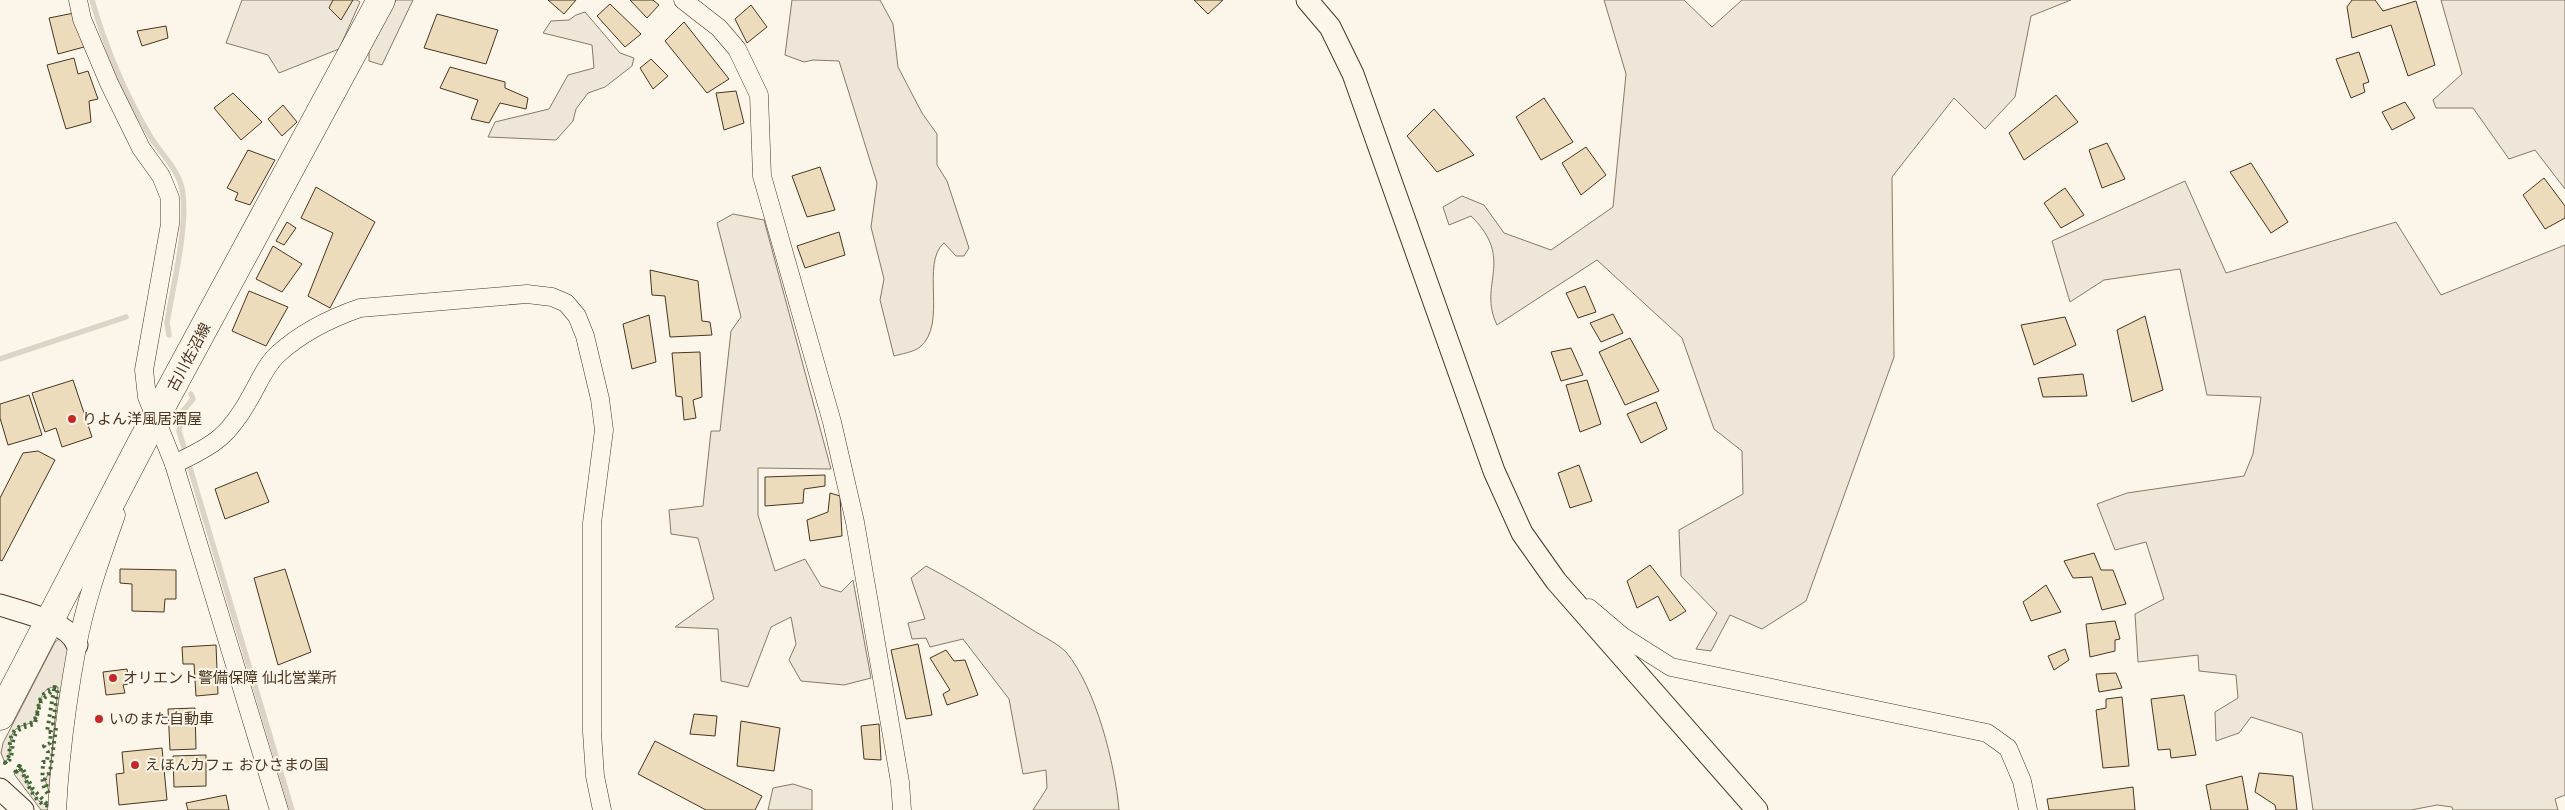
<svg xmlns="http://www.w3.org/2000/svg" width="2565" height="810" font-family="Roboto,'Noto Sans JP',sans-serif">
<rect width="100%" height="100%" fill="#fbf6e9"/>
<!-- green -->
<g fill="#ede6d9" stroke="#887966">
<polygon points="242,0 357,0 360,2 339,49 279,73 268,55 226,43"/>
<polygon points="396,0 413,0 382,65 369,61 369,51"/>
<path d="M792 0H880L893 24 898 67 922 113 937 134V165L947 181 969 248 964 256H956L944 243C920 263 948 324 920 347 914 352 901 354 894 356L880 300 884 279 871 227 877 183 839 61 813 60 804 62 785 55Z"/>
<path d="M1604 0H1684L1712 27 1742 0H2071L2031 16 2015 97 1985 129 1954 98 1892 177 1894 357 1806 601 1762 629 1730 615 1711 651 1696 649 1717 613 1681 576 1679 530 1743 494 1742 451 1714 429 1682 338 1597 260 1497 325C1477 284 1516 260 1471 216L1449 225 1443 207 1462 196 1484 205 1504 233 1551 250 1613 207 1626 74Z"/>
<polygon points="2441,0 2565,0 2565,189 2535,150 2509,159 2473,108 2436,108 2433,100 2462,74"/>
<polygon points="585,12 620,53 634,58 632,66 605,87 588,93 576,109 573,121 556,140 488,137 495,122 549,109 568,75 594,68 592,45 543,33 551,21 569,20 576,15"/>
<polygon points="2185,181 2226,273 2396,222 2441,295 2565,245 2565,795 2555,799 2558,810 2453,810 2452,807 2437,805 2411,810 2313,810 2302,733 2251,717 2239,733 2216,741 2215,712 2238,698 2236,675 2199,671 2198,655 2138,662 2135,614 2164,599 2146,542 2115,550 2097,504 2127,493 2244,476 2253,454 2261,397 2207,395 2180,269 2104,280 2070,302 2052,241"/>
<polygon points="733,214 764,220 831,469 758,468 758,515 775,571 805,559 821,586 841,592 853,580 871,678 844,685 801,681 789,660 796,644 791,617 771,627 748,687 721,681 718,629 675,627 714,599 698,538 671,534 669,510 703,506 711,431 720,431 731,331 741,317 717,223"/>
<path d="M926 566C962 585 996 607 1031 629 1042 636 1057 643 1066 652 1096 688 1115 764 1119 810H1033L1047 788 1046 770 1023 774 1009 699 963 639 930 647 926 638 912 639 908 623 925 619 911 578Z"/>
<path d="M59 639 70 645 53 745 49 792 45 779 50 772 58 687C38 685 40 709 34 721 29 725 22 724 16 729 5 739 14 753 5 763L1 753 3 743 55 642Z"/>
<path d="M20 768C26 780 34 804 49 806V810H41L14 774Z"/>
<polygon points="793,784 812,790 812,810 768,810 773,788"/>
</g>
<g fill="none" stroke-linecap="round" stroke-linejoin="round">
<!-- stream -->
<g stroke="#dcd4c6" stroke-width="5.5">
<path d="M92 0C105 46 126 95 150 136 162 156 181 171 183 195 187 230 173 286 167 323L169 335"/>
<polyline points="0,359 126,317"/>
<polyline points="191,394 193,399 183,411 179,431 292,810"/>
</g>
</g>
<!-- building -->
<g fill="#ecdcbc" stroke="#4a3520">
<polygon points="333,0 353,0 341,20 329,8"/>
<polygon points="548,0 576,0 564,14"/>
<polygon points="630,0 653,0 659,5 647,18"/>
<polygon points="1194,0 1223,0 1208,14"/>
<polygon points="2352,0 2375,0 2383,11 2416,1 2435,65 2408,76 2391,25 2352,38 2347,7"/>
<polygon points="610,4 641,34 625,47 597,16"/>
<polygon points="751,5 767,27 747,43 735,19"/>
<polygon points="74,13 84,47 58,54 49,18"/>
<polygon points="437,14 498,30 486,64 424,48"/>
<polygon points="684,22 729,79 707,93 665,41"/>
<polygon points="166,26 168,38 142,46 137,31"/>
<polygon points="2359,52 2369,82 2363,84 2365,92 2351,98 2336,59"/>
<polygon points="74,58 78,74 88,71 98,99 89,101 91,122 66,129 47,65"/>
<polygon points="651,59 668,76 653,89 640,68"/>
<polygon points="450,67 505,82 505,88 528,98 526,109 500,103 489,123 471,119 478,100 440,88"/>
<polygon points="736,91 744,123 724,130 716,93"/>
<polygon points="233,93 262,122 241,140 214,108"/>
<polygon points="2056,95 2078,122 2024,160 2009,133"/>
<polygon points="1544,98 1573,142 1541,160 1516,117"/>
<polygon points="2405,102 2415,118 2392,130 2382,112"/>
<polygon points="283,105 297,122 282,136 268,119"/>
<polygon points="1434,109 1474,155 1437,172 1407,136"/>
<polygon points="2107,143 2125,179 2102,188 2089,150"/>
<polygon points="1586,147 1606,175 1581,195 1562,163"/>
<polygon points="248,150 275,160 250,205 235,200 238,193 227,188"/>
<polygon points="2251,163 2288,222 2271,233 2230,172"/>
<polygon points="820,167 835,210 807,217 792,176"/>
<polygon points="2544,178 2565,206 2565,218 2545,229 2523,195"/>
<polygon points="316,187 375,222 330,308 308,296 333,233 301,218"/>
<polygon points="2065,188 2084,215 2061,228 2044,203"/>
<polygon points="287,222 296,228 284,245 276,241"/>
<polygon points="839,232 845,255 805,268 797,246"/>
<polygon points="273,246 302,264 282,292 256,279"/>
<polygon points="650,270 698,281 702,321 710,322 712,335 670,337 665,296 652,295"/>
<polygon points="1585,286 1596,312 1578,318 1566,293"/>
<polygon points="249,291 288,307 266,346 232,331"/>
<polygon points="1613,314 1623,333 1601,342 1590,323"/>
<polygon points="649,315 656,362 632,369 623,324"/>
<polygon points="2145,316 2163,390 2132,402 2117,330"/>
<polygon points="2065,317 2076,345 2034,365 2021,325"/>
<polygon points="1630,338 1659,391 1625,405 1599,352"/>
<polygon points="1571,348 1583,375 1561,381 1551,352"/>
<polygon points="700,352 702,397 693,400 696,418 684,420 682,397 676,396 672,353"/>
<polygon points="2083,374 2087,396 2043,397 2038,378"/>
<polygon points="73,380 92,437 62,447 56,428 45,432 32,393"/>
<polygon points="1587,380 1601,424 1580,432 1566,385"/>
<polygon points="29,395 42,435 8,445 0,418 0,404"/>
<polygon points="1656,402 1667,429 1641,443 1627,414"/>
<polygon points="38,451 55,460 2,561 0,560 0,498 23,453"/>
<polygon points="1579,465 1592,501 1570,508 1558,473"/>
<polygon points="257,472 269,502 225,519 215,489"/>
<polygon points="825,475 825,486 804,489 803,503 765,506 765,477"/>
<polygon points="830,493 840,496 842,536 810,541 807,520 828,512"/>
<polygon points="2094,553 2101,570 2113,570 2126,604 2102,610 2092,577 2073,578 2064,561"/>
<polygon points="1650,565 1686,611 1670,621 1658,596 1637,608 1627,581"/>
<polygon points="120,569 176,570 176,599 165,599 164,612 132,611 132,584 120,583"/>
<polygon points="285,569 311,652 278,665 254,578"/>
<polygon points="2046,585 2061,612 2031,621 2023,602"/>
<polygon points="2115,621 2120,639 2115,640 2115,651 2090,657 2086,624"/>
<polygon points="918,644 932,715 906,719 891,650"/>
<polygon points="216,645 218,694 196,696 194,664 183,664 182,647"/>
<polygon points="2065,649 2069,660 2054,670 2048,656"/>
<polygon points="946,650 954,661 965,660 978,695 947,705 943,694 950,690 930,658"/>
<polygon points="127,669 129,684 123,685 125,693 106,695 103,672"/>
<polygon points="2116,673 2122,688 2099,692 2096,674"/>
<polygon points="2184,695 2196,755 2171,758 2170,749 2158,750 2151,699"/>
<polygon points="2122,697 2129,766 2103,768 2096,710 2106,708 2106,699"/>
<polygon points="195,708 196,749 170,750 168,709"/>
<polygon points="694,714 717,716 715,736 690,734"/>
<polygon points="741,721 780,728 774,771 737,766"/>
<polygon points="879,724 881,760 864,759 861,726"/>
<polygon points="655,741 762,796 755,810 706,810 638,774"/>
<polygon points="162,748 167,800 119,805 116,774 124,773 122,752"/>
<polygon points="206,755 206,786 174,787 173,756"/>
<polygon points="2259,773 2293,776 2297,810 2276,810 2275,805 2255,792"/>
<polygon points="2242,776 2248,810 2211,810 2206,785"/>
<polygon points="2133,787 2135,810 2049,810 2047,799"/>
<polygon points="226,795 229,810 188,810 186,803"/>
</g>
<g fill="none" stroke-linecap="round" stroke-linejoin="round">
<defs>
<g id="minor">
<polyline points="78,0 82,19 109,83 141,148 161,176 170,198 170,224 144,370 147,397 174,464 279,810"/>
<polyline points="683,0 719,28 737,49 759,95 762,176 832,422 855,522 900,782 902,810"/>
<path d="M174 464C215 445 229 436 251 396 259 382 266 365 278 354 301 333 331 318 360 308L527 294 552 297 566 303 577 316 585 336 600 399 604 430 592 523V732L595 776 602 810"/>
<polyline points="1589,608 1622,636 1671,667 1987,733 2008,748 2022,781 2028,810"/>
<path d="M57 810C60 755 67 701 77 647 85 602 101 558 116 515"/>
</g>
<g id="tertiary">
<polyline points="1307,0 1330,27 1353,74 1494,471 1522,533 1556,581 1757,810"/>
<path d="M0 605C21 612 70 622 77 645"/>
<polyline points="0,789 23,810"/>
</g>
<polyline id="primary" points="0,716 140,446 381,0"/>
</defs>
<!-- minor casing -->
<use href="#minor" stroke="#4a3520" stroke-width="19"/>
<!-- tertiary casing -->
<use href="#tertiary" stroke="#4a3520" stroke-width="23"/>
<!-- primary casing -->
<use href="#primary" stroke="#4a3520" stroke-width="29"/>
<!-- minor -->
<use href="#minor" stroke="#fbf6e9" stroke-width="18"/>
<!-- tertiary -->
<use href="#tertiary" stroke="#fbf6e9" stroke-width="21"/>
<!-- primary -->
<use href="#primary" stroke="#fbf6e9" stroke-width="28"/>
<!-- hedge -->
<g stroke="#436837" stroke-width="4" stroke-dasharray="2.5 4" stroke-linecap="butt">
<path d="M54 687 58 688 53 724 56 728 50 772 45 779 49 795C40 786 43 774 43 762H47L48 752 44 746 50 743 51 732H47L54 689 41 701 35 723C29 727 22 726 17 732 9 741 16 760 5 763 14 753 5 740 16 729 22 724 29 725 34 721 42 705 34 697 54 687Z"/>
<path d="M19 766 22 767 33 789 49 806C33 804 27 780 20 768L14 774Z"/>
</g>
</g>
<!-- markers -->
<g fill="#c62828" stroke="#fbf6e9" stroke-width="2">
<circle cx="72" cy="419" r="5"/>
<circle cx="113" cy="678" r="5"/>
<circle cx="99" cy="719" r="5"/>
<circle cx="135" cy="765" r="5"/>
</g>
<g text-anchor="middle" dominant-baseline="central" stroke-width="4" stroke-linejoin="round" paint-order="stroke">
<!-- street labels -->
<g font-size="15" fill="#4a3520" stroke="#fbf6e9">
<text transform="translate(189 357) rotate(-62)">古川佐沼線</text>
</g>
<!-- poi labels -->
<g font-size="15" fill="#4a3520" stroke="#fbf6e9" text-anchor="start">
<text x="82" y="419">りよん洋風居酒屋</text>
<text x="123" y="678">オリエント警備保障 仙北営業所</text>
<text x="109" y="719">いのまた自動車</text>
<text x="145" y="765">えほんカフェ おひさまの国</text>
</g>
</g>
</svg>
